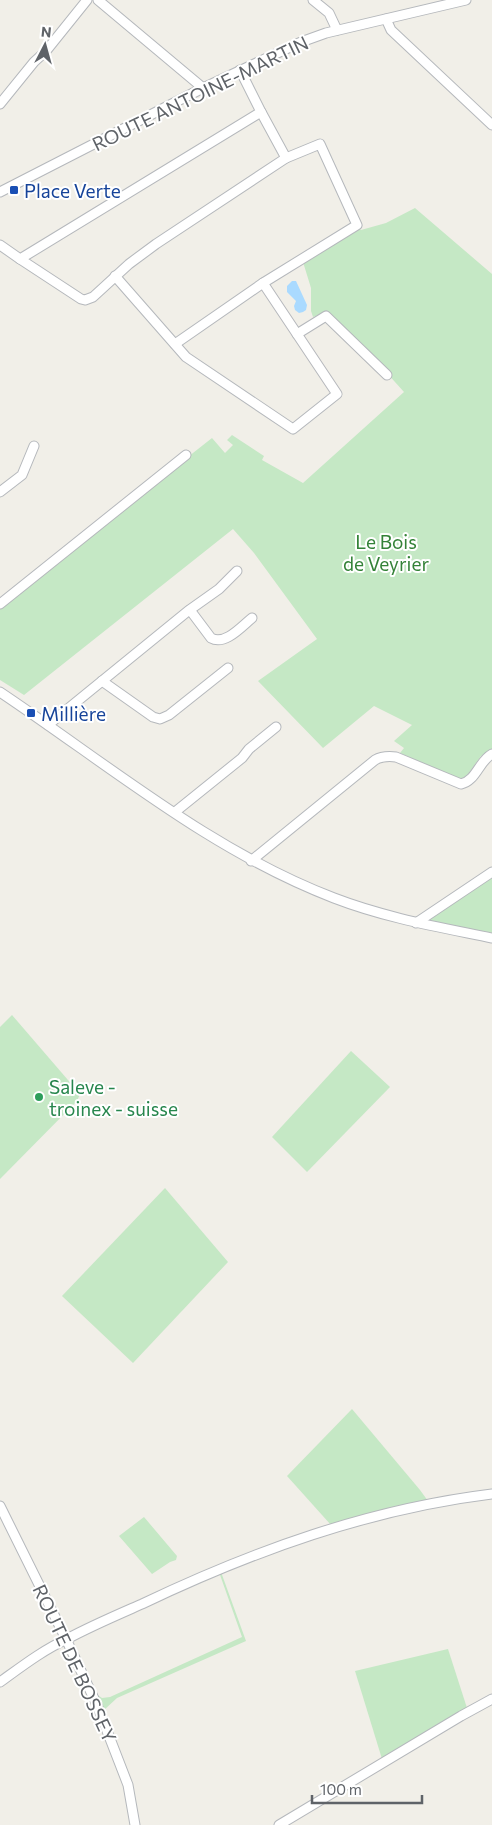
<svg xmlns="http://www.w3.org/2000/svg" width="492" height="1825" font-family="Commissioner,sans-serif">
<rect width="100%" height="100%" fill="#f1efe8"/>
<!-- green -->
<g fill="#c5e8c5">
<polygon points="415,208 492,274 492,752 481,756 466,777 458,779 400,753 404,748 394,741 412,725 374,706 323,748 258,681 317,639 254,553 233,529 24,695 0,680 0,605 212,438 225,453 233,445 227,440 232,435 264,456 262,460 303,483 404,392 368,352 327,312 313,317 311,311 311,288 303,262 358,227 361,230 386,223"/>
<polygon points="492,875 492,933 429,921 435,913"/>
<polygon points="12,1015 80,1094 77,1101 0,1179 0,1027"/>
<polygon points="351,1051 390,1087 307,1172 272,1137"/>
<polygon points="165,1188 228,1262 133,1363 62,1296"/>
<polygon points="352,1409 420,1490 428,1501 331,1525 287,1476"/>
<polygon points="144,1517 177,1556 176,1560 170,1562 152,1574 119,1536"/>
<polygon points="219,1572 221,1572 246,1641 117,1698 104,1710 96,1694 102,1698 110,1697 242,1637"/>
<polygon points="448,1649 467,1708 382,1759 355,1671"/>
</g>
<!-- water -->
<polygon fill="#aadaff" points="292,281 296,281 307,305 306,310 303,312 299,313 295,310 294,306 296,301 287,292 287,286"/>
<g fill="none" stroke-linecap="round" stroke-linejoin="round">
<defs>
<g id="minor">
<polyline points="98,0 203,88"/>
<polyline points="313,0 329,13 337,30"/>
<polyline points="386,19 391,30 492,125"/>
<polyline points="0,104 34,62 46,51 87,0"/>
<polyline points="0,192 203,88 301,42 326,33 466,0"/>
<polyline points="0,245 20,259 261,112 240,70"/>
<polyline points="20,259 81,299 85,300 93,297 129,264 156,244 286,158 261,112"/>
<polyline points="115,276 186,357 293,429 337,394 263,283"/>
<polyline points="297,334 326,316 387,375"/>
<polyline points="175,344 263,283 357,225 320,144 286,158"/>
<polyline points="0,492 22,475 34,446"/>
<polyline points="0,604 186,455"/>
<path d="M190 610 211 638C225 646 242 626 252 618"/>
<polyline points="102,681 153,717 160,719 169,715 228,668"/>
<path d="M0 692C109 765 211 851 334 898 386 918 439 927 492 938"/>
<polyline points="48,725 188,611 219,589 237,571"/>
<polyline points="175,812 242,758 249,749 276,727"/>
<path d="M251 861 375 760C382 756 388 756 396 757L461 784C476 781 479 761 492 754"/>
<polyline points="416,923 492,872"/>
<polyline points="0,1506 66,1639 97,1705 128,1785 135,1825"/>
<path d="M0 1682C21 1667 43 1650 67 1639 91 1626 117 1615 142 1604 253 1551 369 1509 492 1494"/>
<polyline points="279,1825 461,1716 492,1699"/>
</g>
</defs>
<!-- minor casing -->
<use href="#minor" stroke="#b5b8bc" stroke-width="11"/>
<!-- minor -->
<use href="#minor" stroke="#fff" stroke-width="9"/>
</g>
<!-- markers -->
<g fill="#1a4fb4" stroke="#fff" stroke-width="2">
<rect x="9" y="185" width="10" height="10" rx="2.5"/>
<rect x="26" y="708" width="10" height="10" rx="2.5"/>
</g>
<circle fill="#2e9e5b" stroke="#fff" stroke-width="2" cx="39" cy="1097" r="5"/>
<g text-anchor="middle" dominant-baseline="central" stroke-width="4" stroke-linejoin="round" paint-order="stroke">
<!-- street labels -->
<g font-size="19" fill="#5f6368" stroke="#fff">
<text transform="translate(200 93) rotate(-26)">ROUTE ANTOINE-MARTIN</text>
<text transform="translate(75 1663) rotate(65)">ROUTE DE BOSSEY</text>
</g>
<!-- transit labels -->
<g font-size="19" fill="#164399" stroke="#fff" text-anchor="start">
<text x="24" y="190">Place Verte</text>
<text x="41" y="713">Millière</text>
</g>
<!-- park labels -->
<g font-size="19" fill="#348238" stroke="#fff">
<text x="386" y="541">Le Bois<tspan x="386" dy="22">de Veyrier</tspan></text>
</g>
<!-- leisure labels -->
<g font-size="19" fill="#27864d" stroke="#fff" text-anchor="start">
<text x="49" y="1086">Saleve -<tspan x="49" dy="22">troinex - suisse</tspan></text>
</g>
</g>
<!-- north arrow -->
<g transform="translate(45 45) rotate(6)" stroke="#ffffff" stroke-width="4" paint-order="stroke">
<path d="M0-4L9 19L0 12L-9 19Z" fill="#5f6368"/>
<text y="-8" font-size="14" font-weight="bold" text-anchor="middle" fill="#5f6368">N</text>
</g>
<!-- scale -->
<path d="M312 1795v8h110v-8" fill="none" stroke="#5f6368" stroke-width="2.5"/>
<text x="320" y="1795" font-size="15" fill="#5f6368" stroke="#ffffff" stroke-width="4" paint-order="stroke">100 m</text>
</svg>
